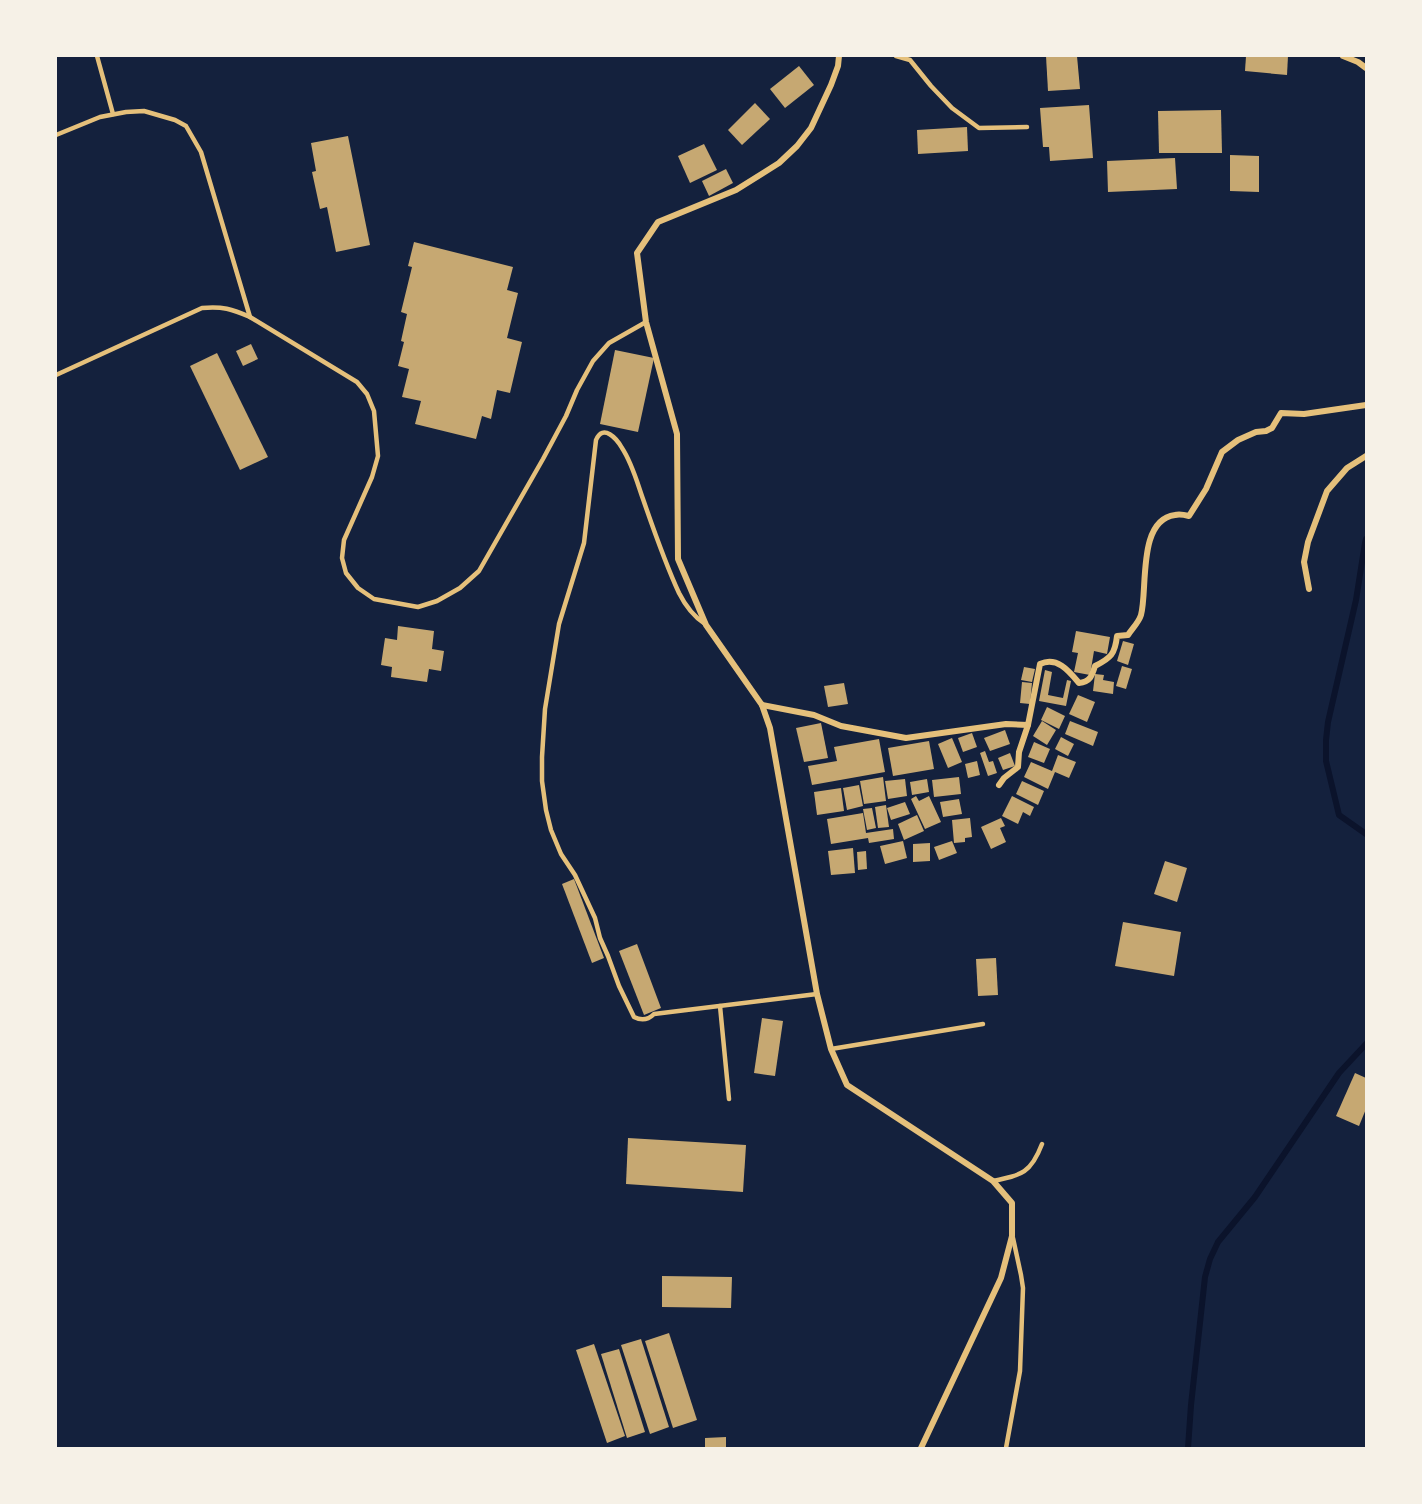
<svg xmlns="http://www.w3.org/2000/svg" width="1422" height="1504" font-family="'Roboto Condensed',sans-serif">
<rect width="100%" height="100%" fill="#14213d"/>
<g fill="none" stroke-linecap="round" stroke-linejoin="round">
<!-- stream -->
<g stroke="#0b132b" stroke-width="6">
<polyline points="1366,539 1365,543 1356,600 1328,722 1326,740 1326,761 1339,815 1366,834"/>
<polyline points="1188,1448 1191,1405 1205,1277 1210,1259 1218,1242 1255,1197 1339,1073 1366,1044"/>
</g>
</g>
<!-- building -->
<g fill="#c6a872">
<polygon points="1046,56 1077,56 1080,89 1048,91"/>
<polygon points="1246,56 1288,56 1287,75 1245,71"/>
<polygon points="799,66 814,85 785,108 770,89"/>
<polygon points="755,103 770,119 742,145 728,130"/>
<polygon points="1089,105 1093,158 1050,161 1049,147 1043,147 1040,108"/>
<polygon points="1221,110 1222,153 1159,153 1158,111"/>
<polygon points="967,127 968,151 918,154 917,130"/>
<polygon points="348,136 370,245 336,252 327,207 320,209 312,172 316,171 311,143"/>
<polygon points="704,144 717,170 690,183 678,156"/>
<polygon points="1230,155 1259,156 1259,192 1230,191"/>
<polygon points="1175,158 1177,189 1108,192 1107,161"/>
<polygon points="726,169 733,183 709,196 702,181"/>
<polygon points="414,242 513,267 507,290 518,293 507,338 522,342 510,393 497,390 491,419 482,416 476,439 415,424 421,401 402,397 409,369 398,366 404,342 401,341 407,314 401,312 412,267 408,266"/>
<polygon points="251,344 258,359 243,366 236,351"/>
<polygon points="615,350 654,358 638,432 600,424"/>
<polygon points="217,353 268,457 240,470 190,366"/>
<polygon points="398,626 434,631 432,649 444,651 441,671 429,669 427,682 391,677 392,667 381,665 385,638 397,640"/>
<polygon points="1076,631 1110,637 1107,654 1094,651 1090,675 1074,672 1078,653 1072,652"/>
<polygon points="1123,641 1134,644 1128,665 1117,661"/>
<polygon points="1122,666 1132,669 1126,689 1116,686"/>
<polygon points="1024,667 1035,669 1032,682 1021,680"/>
<polygon points="1045,670 1052,672 1048,695 1063,698 1067,680 1071,681 1066,706 1039,701"/>
<polygon points="1095,674 1104,675 1103,680 1114,682 1113,694 1093,691"/>
<polygon points="1022,682 1032,683 1030,704 1020,703"/>
<polygon points="844,683 848,704 828,707 824,686"/>
<polygon points="1078,695 1095,702 1087,722 1069,714"/>
<polygon points="1047,707 1065,716 1059,729 1041,720"/>
<polygon points="1042,721 1056,730 1047,745 1033,736"/>
<polygon points="1070,721 1098,732 1093,746 1065,734"/>
<polygon points="821,723 828,758 804,762 796,728"/>
<polygon points="1005,730 1010,744 990,751 984,738"/>
<polygon points="972,733 977,747 963,752 958,738"/>
<polygon points="1061,737 1074,744 1068,756 1055,749"/>
<polygon points="952,738 962,762 948,768 938,744"/>
<polygon points="879,739 885,772 812,785 808,766 837,761 834,747"/>
<polygon points="929,741 934,769 893,776 888,748"/>
<polygon points="1034,742 1050,749 1044,763 1028,757"/>
<polygon points="985,751 989,762 993,761 997,773 988,776 980,753"/>
<polygon points="1010,753 1015,766 1003,770 998,758"/>
<polygon points="1058,755 1076,762 1069,778 1055,772 1048,789 1024,777 1031,762 1052,771"/>
<polygon points="977,761 980,775 968,778 965,764"/>
<polygon points="883,777 886,801 864,804 860,781"/>
<polygon points="959,777 961,794 934,797 932,780"/>
<polygon points="905,779 907,796 888,799 885,781"/>
<polygon points="927,779 929,792 912,795 910,782"/>
<polygon points="1022,781 1044,791 1038,805 1016,794"/>
<polygon points="859,785 863,806 847,810 843,788"/>
<polygon points="841,788 844,811 817,815 814,792"/>
<polygon points="916,796 919,801 929,796 941,822 925,829 911,799"/>
<polygon points="1012,796 1034,807 1030,816 1023,812 1018,824 1002,816"/>
<polygon points="959,799 962,814 943,817 940,802"/>
<polygon points="905,802 910,814 891,820 887,808"/>
<polygon points="886,805 889,827 878,828 875,807"/>
<polygon points="872,808 876,828 867,830 863,809"/>
<polygon points="863,813 866,833 893,829 894,839 869,843 868,838 831,844 827,819"/>
<polygon points="917,815 924,831 904,840 898,824"/>
<polygon points="970,818 972,837 965,838 965,842 954,843 952,820"/>
<polygon points="1001,818 1005,826 1000,828 1006,842 991,849 981,827"/>
<polygon points="903,841 907,858 885,864 880,846"/>
<polygon points="952,841 957,853 939,860 934,847"/>
<polygon points="930,843 930,861 913,862 913,844"/>
<polygon points="853,848 855,873 831,875 828,851"/>
<polygon points="866,851 867,869 858,870 857,852"/>
<polygon points="1165,861 1187,868 1177,902 1154,894"/>
<polygon points="574,879 604,958 592,963 562,884"/>
<polygon points="1123,922 1181,932 1174,976 1115,966"/>
<polygon points="637,944 661,1008 644,1015 619,951"/>
<polygon points="996,958 998,995 978,996 976,959"/>
<polygon points="762,1018 783,1021 775,1076 754,1073"/>
<polygon points="1355,1073 1366,1078 1366,1109 1359,1126 1336,1116"/>
<polygon points="628,1138 746,1145 743,1192 626,1184"/>
<polygon points="662,1276 732,1277 731,1308 662,1307"/>
<polygon points="669,1333 697,1420 673,1428 645,1341"/>
<polygon points="641,1339 669,1427 650,1434 621,1345"/>
<polygon points="594,1344 625,1436 607,1443 576,1350"/>
<polygon points="619,1349 645,1432 627,1438 601,1354"/>
<polygon points="726,1437 726,1448 705,1448 705,1438"/>
</g>
<g fill="none" stroke-linecap="round" stroke-linejoin="round">
<!-- service -->
<g stroke="#e5c07b" stroke-width="4.5">
<polyline points="97,56 113,114"/>
<polyline points="896,56 910,60 931,86 952,108 979,128 1027,127"/>
<polyline points="56,135 100,117 126,112 144,111 175,120 186,126 201,152 250,317"/>
<path d="M56 375 202 308C222 306 232 309 250 317L357 382 367 394 374 411 378 456 372 477 344 540 342 558 346 573 358 588 374 599 418 607 437 601 460 588 479 571 543 459 566 416 577 390 593 361 609 343 646 322"/>
<path d="M705 624C693 616 686 607 679 593 665 563 654 531 643 499 637 482 632 463 622 448 617 439 603 423 596 440L584 543 559 624 545 709 542 757V781L546 810 551 830 561 854 575 875 595 918 600 938 608 956 619 986 634 1017C642 1021 648 1020 654 1014L817 994"/>
<polyline points="720,1006 729,1099"/>
<polyline points="831,1049 983,1024"/>
<path d="M993 1181C1022 1175 1031 1173 1042 1144"/>
<polyline points="1006,1448 1020,1371 1023,1288 1021,1275 1013,1238"/>
</g>
<!-- minor -->
<g stroke="#e5c07b" stroke-width="6">
<polyline points="839,56 838,66 831,85 811,128 797,146 779,163 736,190 658,222 637,253 646,322 677,434 678,559 706,625 762,705 770,728 817,994 831,1049 847,1085 993,1181 1012,1203 1012,1236 1001,1278 921,1448"/>
<polyline points="1343,56 1358,62 1366,68"/>
<polyline points="1309,589 1304,562 1308,542 1327,491 1347,468 1366,456"/>
<path d="M762 705 814 715 841 726 906 738 1006 724 1028 725 1040 664C1057 656 1069 671 1079 683 1090 682 1092 676 1095 666 1111 658 1115 654 1117 636L1128 635C1132 629 1139 622 1141 615 1148 589 1137 520 1175 515 1179 514 1185 515 1189 516L1206 489 1222 452 1238 440 1256 432 1266 431 1272 428 1281 413 1304 414 1366 405"/>
<polyline points="999,785 1004,778 1018,767 1019,752 1028,725"/>
</g>
</g>
<!-- border -->
<rect width="1422" height="1504" fill="none" stroke="#f6f1e7" stroke-width="114"/>
</svg>
